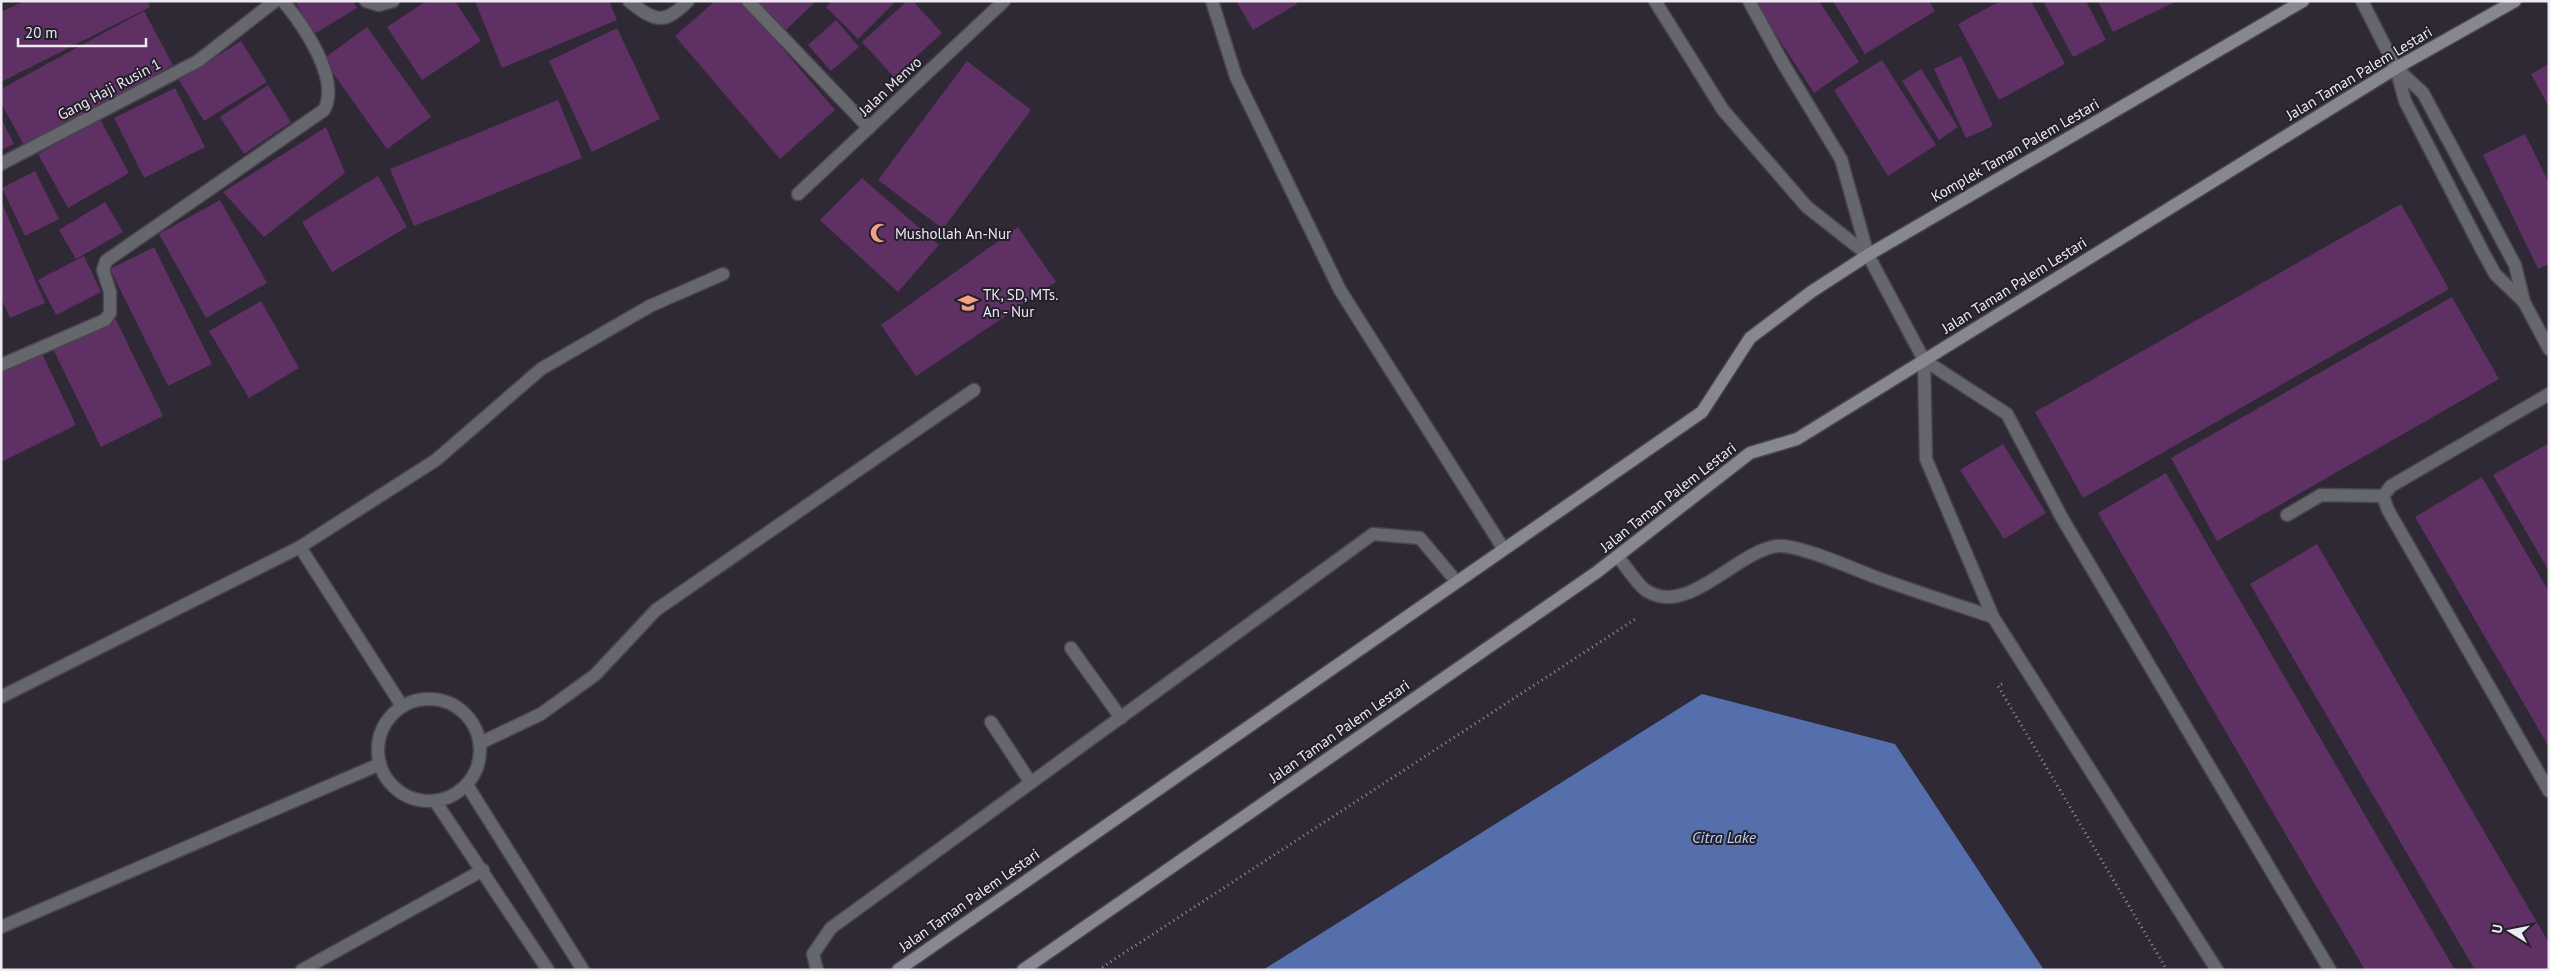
<svg xmlns="http://www.w3.org/2000/svg" width="2550" height="971" font-family="'PT Sans',sans-serif">
<rect width="100%" height="100%" fill="#2e2935"/>
<!-- water -->
<polygon fill="#556fac" points="1702,694 1895,744 2044,970 1263,970"/>
<!-- building -->
<g fill="#5f3064">
<polygon points="24,1 147,1 150,7 1,82 1,12"/>
<polygon points="295,1 353,1 357,8 314,34"/>
<polygon points="426,1 455,1 481,41 422,80 387,27"/>
<polygon points="475,1 609,1 617,20 502,68"/>
<polygon points="715,1 742,1 835,110 780,159 675,36"/>
<polygon points="757,1 816,1 785,31"/>
<polygon points="832,1 896,1 858,39 826,7"/>
<polygon points="907,1 913,1 942,33 894,77 862,42"/>
<polygon points="1236,1 1296,1 1297,4 1253,30"/>
<polygon points="1754,1 1819,1 1859,62 1814,93"/>
<polygon points="1833,1 1929,1 1935,11 1865,54"/>
<polygon points="2000,1 2031,1 2065,64 1999,100 1958,24"/>
<polygon points="2043,1 2086,1 2106,40 2073,57"/>
<polygon points="2098,1 2177,1 2113,32"/>
<polygon points="144,11 173,65 25,147 1,103 1,89"/>
<polygon points="836,20 859,47 831,71 808,45"/>
<polygon points="367,27 431,117 387,149 323,59"/>
<polygon points="617,28 660,119 592,152 549,61"/>
<polygon points="241,41 267,82 204,121 179,80"/>
<polygon points="1961,56 1993,126 1966,138 1934,69"/>
<polygon points="1882,60 1936,145 1888,176 1834,90"/>
<polygon points="967,61 1031,110 943,229 878,180"/>
<polygon points="2549,64 2549,107 2531,74"/>
<polygon points="1921,69 1958,127 1939,140 1902,81"/>
<polygon points="268,85 291,122 244,154 220,117"/>
<polygon points="175,88 205,147 144,178 114,118"/>
<polygon points="558,100 582,158 414,226 390,169"/>
<polygon points="1,118 14,144 1,150"/>
<polygon points="100,119 129,173 68,208 38,154"/>
<polygon points="326,127 345,173 264,237 223,192"/>
<polygon points="2525,134 2549,183 2549,264 2538,269 2483,155"/>
<polygon points="35,171 59,219 25,236 2,188"/>
<polygon points="378,176 407,227 332,272 302,222"/>
<polygon points="862,178 939,245 898,292 820,220"/>
<polygon points="220,200 267,283 206,318 159,234"/>
<polygon points="1,201 45,303 10,318 1,298"/>
<polygon points="105,202 123,232 76,259 59,230"/>
<polygon points="2401,204 2449,289 2083,498 2035,412"/>
<polygon points="1018,227 1056,282 916,376 881,325"/>
<polygon points="154,247 212,364 168,386 110,269"/>
<polygon points="84,256 101,292 56,315 38,280"/>
<polygon points="2452,297 2499,379 2217,541 2171,458"/>
<polygon points="261,301 299,368 249,398 209,331"/>
<polygon points="115,318 163,416 101,447 53,349"/>
<polygon points="40,349 76,425 1,462 1,369"/>
<polygon points="2549,443 2549,571 2493,475"/>
<polygon points="2003,444 2046,513 2004,539 1960,470"/>
<polygon points="2166,473 2191,516 2455,970 2365,970 2098,513"/>
<polygon points="2482,477 2549,592 2549,747 2415,517"/>
<polygon points="2317,544 2549,943 2549,970 2475,970 2250,584"/>
</g>
<g fill="none" stroke-linecap="round" stroke-linejoin="round">
<defs>
<g id="lane">
<polyline points="1924,360 1926,459 1993,617 2217,970"/>
<path d="M1618 557C1626 566 1638 586 1647 591 1689 617 1737 550 1778 546 1798 544 1854 569 1875 577 1914 591 1954 604 1993 617"/>
<polyline points="1071,648 1121,718"/>
<polyline points="991,722 1031,783"/>
<polyline points="817,970 813,954 831,928 1373,534 1420,538 1456,581"/>
</g>
<g id="street">
<polyline points="366,1 379,5 393,1"/>
<path d="M629 1C656 23 665 24 688 1"/>
<polyline points="748,1 869,128"/>
<polyline points="1212,1 1236,77 1340,290 1503,548"/>
<polyline points="1655,1 1723,110 1807,207 1868,255"/>
<polyline points="1749,1 1784,65 1841,159 1868,255 1924,360 2007,414 2062,518 2330,970"/>
<polyline points="2362,1 2396,68 2405,101 2483,252 2495,274 2524,302"/>
<polyline points="2396,68 2423,93 2515,265 2524,302 2549,349"/>
<polyline points="1,164 198,61 275,1"/>
<polyline points="798,194 1004,1"/>
<path d="M1 365 105 320 110 313V292L103 270 106 261 324 110C341 79 303 25 283 1"/>
<polyline points="2383,496 2388,510 2549,791"/>
<polyline points="2383,496 2391,486 2549,394"/>
<polyline points="2287,515 2321,495 2383,496"/>
<polyline points="300,547 402,706"/>
<polyline points="1,697 300,547 436,460 541,369 650,306 723,274"/>
<circle cx="429" cy="750" r="51"/>
<polyline points="480,743 541,714 595,675 656,610 974,390"/>
<polyline points="467,785 583,970"/>
<polyline points="435,801 548,970"/>
<polyline points="1,927 380,764"/>
<polyline points="302,970 483,870"/>
</g>
<g id="secondary">
<polyline points="898,970 1702,412 1750,338 1811,292 1868,255 2303,1"/>
<polyline points="1023,970 1597,572 1750,453 1797,439 2396,68 2515,1"/>
</g>
</defs>
<!-- lane casing -->
<use href="#lane" stroke="#49444f" stroke-width="15"/>
<!-- street casing -->
<use href="#street" stroke="#49444f" stroke-width="15"/>
<!-- secondary casing -->
<use href="#secondary" stroke="#49444f" stroke-width="15"/>
<!-- path -->
<g stroke="#96929b" stroke-width="3" stroke-dasharray="1 4" stroke-linecap="butt">
<polyline points="2002,684 1998,686 2167,970"/>
<polyline points="1098,970 1637,618"/>
</g>
<!-- lane -->
<use href="#lane" stroke="#66676d" stroke-width="12"/>
<!-- street -->
<use href="#street" stroke="#66676d" stroke-width="12"/>
<!-- secondary -->
<use href="#secondary" stroke="#878791" stroke-width="12"/>
</g>
<!-- icons -->
<defs>
<symbol id="mosque-bare" viewBox="-9 -9 18 18"><path d="M3.5-4.9A6 6 0 1 0 3.5 4.9A5 5 0 1 1 3.5-4.9Z" fill="#f2a081" stroke="#24202b" stroke-width="2.5" paint-order="stroke"/></symbol>
<symbol id="school-bare" viewBox="-9 -9 18 18"><path d="M0-5L7-2L0 1L-7-2ZM-4 1L0 2.5L4 1V4Q0 6-4 4Z" fill="#f2a081" stroke="#24202b" stroke-width="2.5" paint-order="stroke"/></symbol>
</defs>
<g fill-rule="evenodd">
<use href="#mosque-bare" x="866" y="219" width="28" height="28"/>
<use href="#school-bare" x="954" y="289" width="28" height="28"/>
</g>
<g text-anchor="middle" dominant-baseline="central" stroke-width="4" stroke-linejoin="round" paint-order="stroke">
<!-- street labels -->
<g font-size="15" fill="#edeaf2" stroke="#24202b">
<text transform="translate(2359 73) rotate(-31)">Jalan Taman Palem Lestari</text>
<text transform="translate(890 86) rotate(-43)">Jalan Menvo</text>
<text transform="translate(109 89) rotate(-28)">Gang Haji Rusin 1</text>
<text transform="translate(2015 150) rotate(-30)">Komplek Taman Palem Lestari</text>
<text transform="translate(2014 285) rotate(-32)">Jalan Taman Palem Lestari</text>
<text transform="translate(1668 497) rotate(-38)">Jalan Taman Palem Lestari</text>
<text transform="translate(1339 731) rotate(-35)">Jalan Taman Palem Lestari</text>
<text transform="translate(969 900) rotate(-35)">Jalan Taman Palem Lestari</text>
</g>
<!-- poi labels -->
<g font-size="15" fill="#edeaf2" stroke="#24202b" text-anchor="start">
<text x="895" y="233">Mushollah An-Nur</text>
<text x="983" y="294">TK, SD, MTs.<tspan x="983" dy="17">An - Nur</tspan></text>
</g>
<!-- water labels -->
<g font-size="16" font-style="italic" fill="#bdcef1" stroke="#24202b">
<text x="1724" y="837">Citra Lake</text>
</g>
</g>
<!-- border -->
<rect width="2550" height="971" fill="none" stroke="#edeaf2" stroke-width="5"/>
<!-- north arrow -->
<g transform="translate(2510 931) rotate(280)" stroke="#24202b" stroke-width="4" paint-order="stroke">
<path d="M0-4L9 19L0 12L-9 19Z" fill="#edeaf2"/>
<text y="-8" font-size="14" font-weight="bold" text-anchor="middle" fill="#edeaf2">U</text>
</g>
<!-- scale -->
<path d="M18 38v8h128v-8" fill="none" stroke="#edeaf2" stroke-width="2.5"/>
<text x="25" y="38" font-size="15" fill="#edeaf2" stroke="#24202b" stroke-width="4" paint-order="stroke">20 m</text>
</svg>
